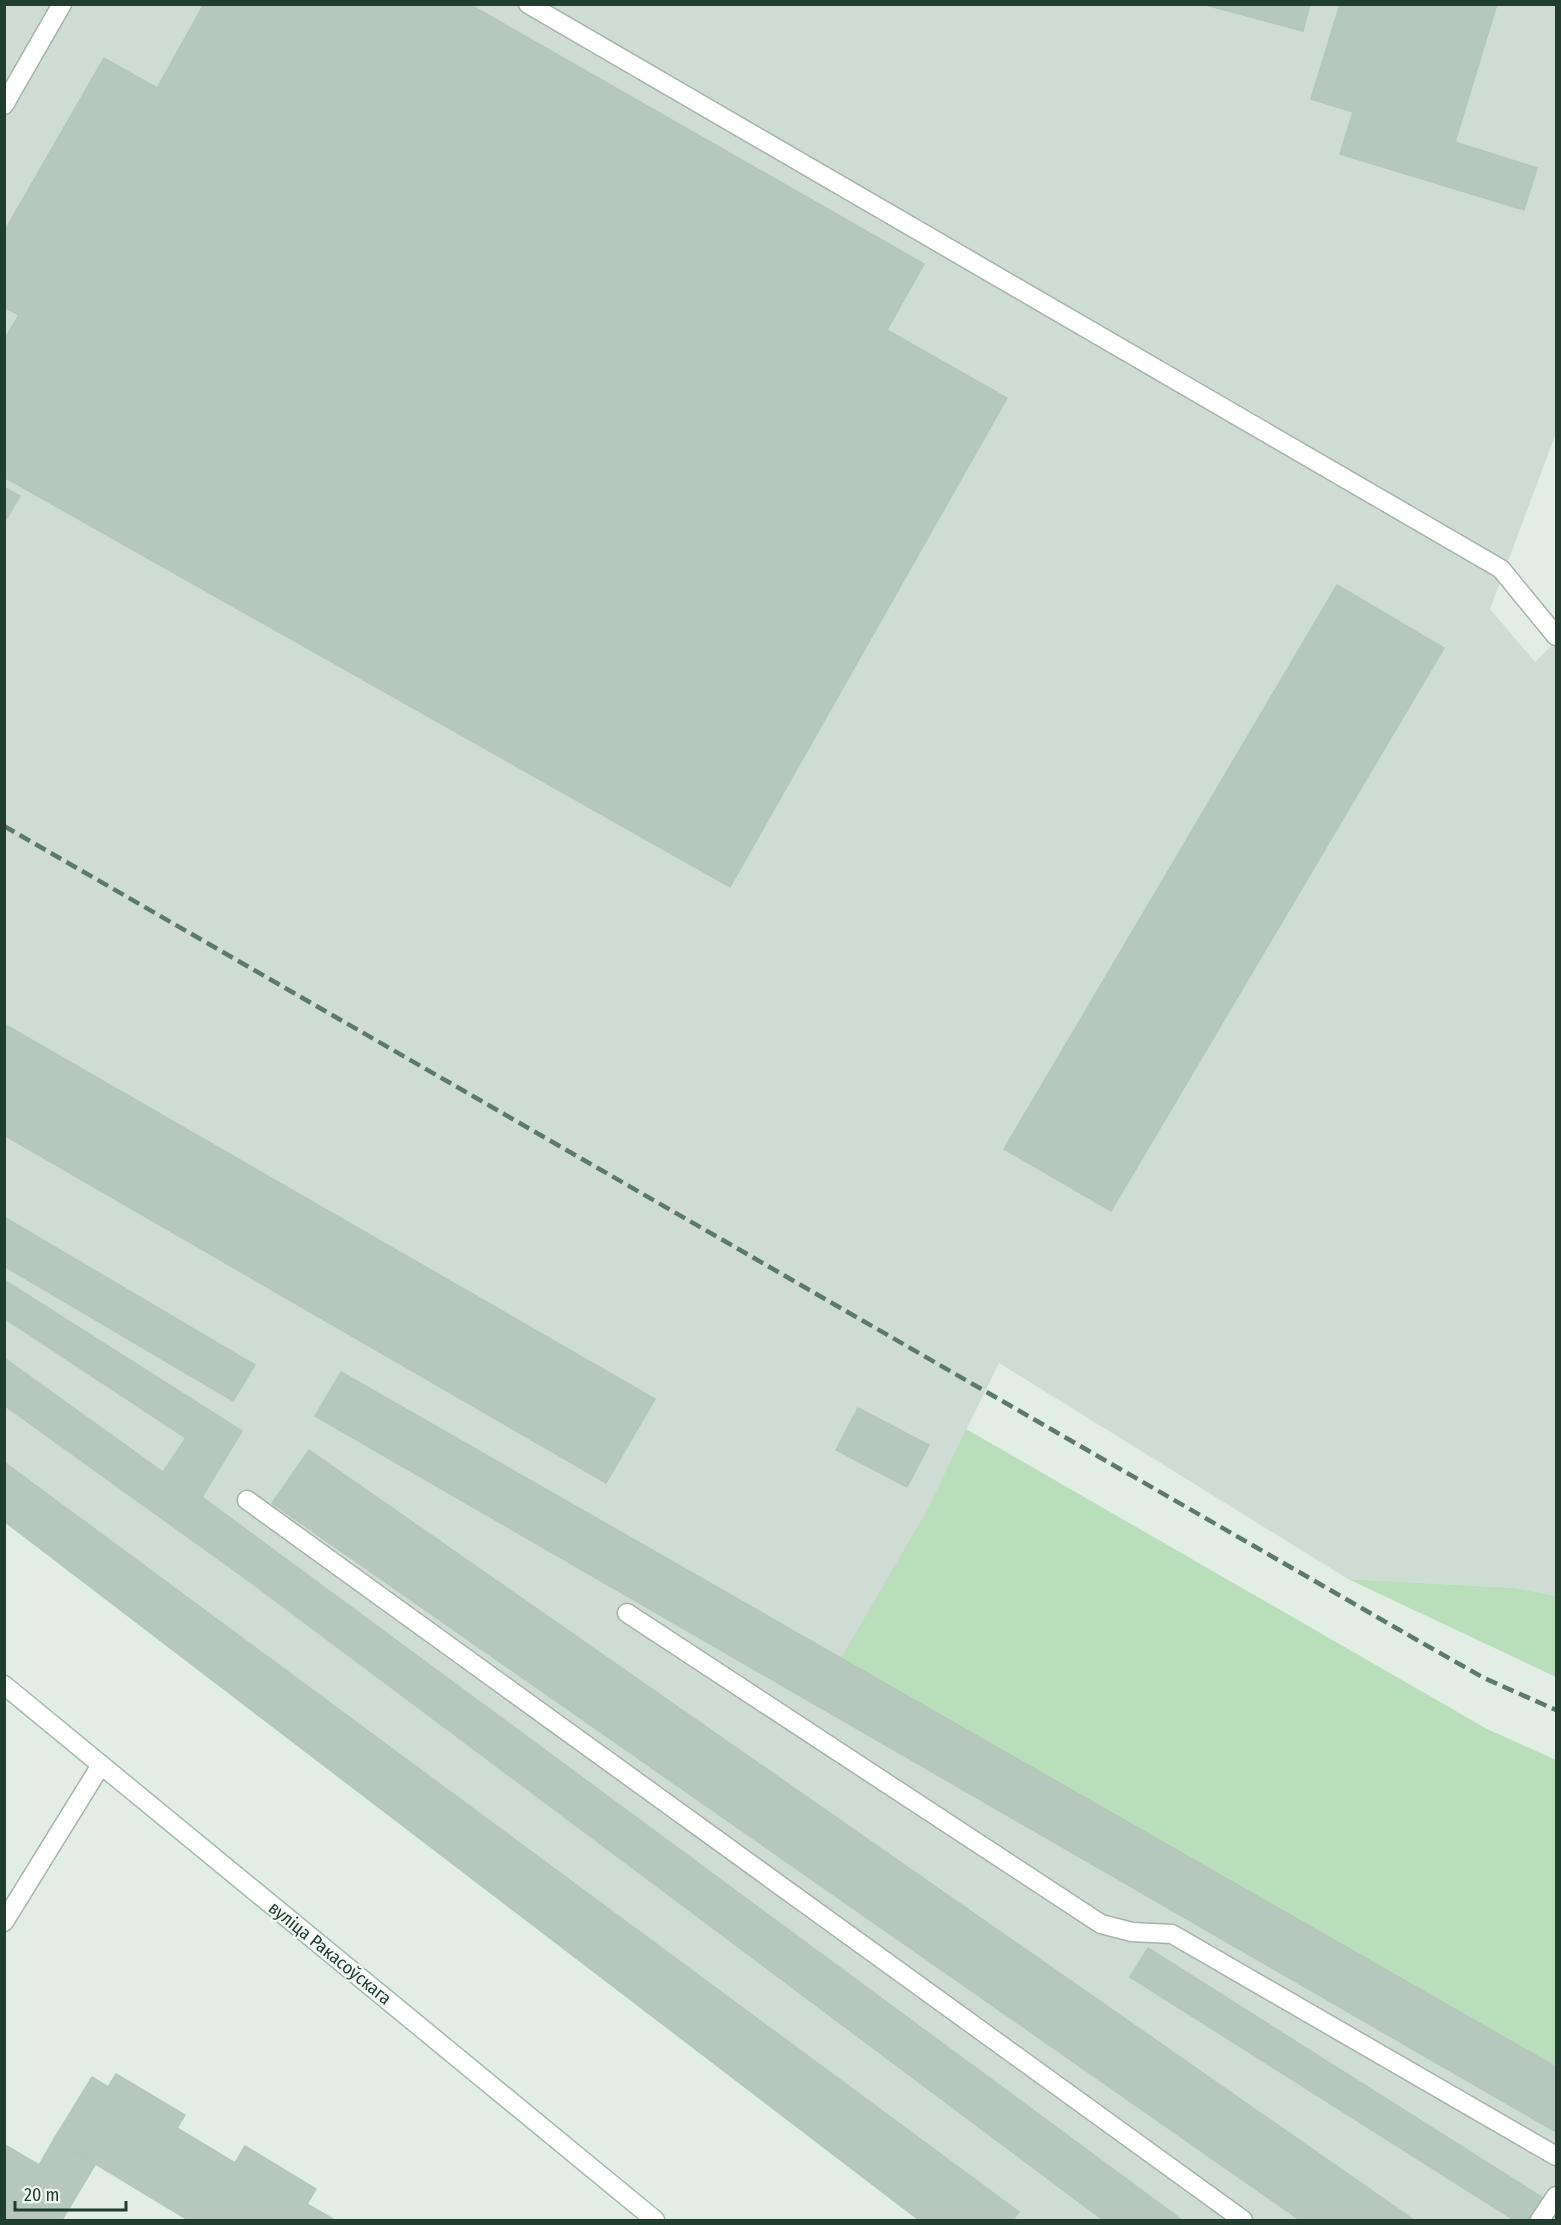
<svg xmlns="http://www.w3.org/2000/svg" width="1561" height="2225" font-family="'Fira Sans Condensed',sans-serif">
<rect width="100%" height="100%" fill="#e1ede5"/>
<!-- built -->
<polygon fill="#cfdcd3" points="4,5 1556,5 1556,433 1490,609 1535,662 1556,641 1556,1596 1516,1588 1348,1579 999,1363 926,1512 1556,2066 1556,2220 919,2220 5,1521"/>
<!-- green -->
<g fill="#b8dfba">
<polygon points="966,1429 1487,1729 1556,1760 1556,2067 841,1658 926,1512"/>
<polygon points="1348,1579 1516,1588 1556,1596 1556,1677"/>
</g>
<!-- building -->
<g fill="#b6c7bd" stroke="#b3c7ba" stroke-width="1.5">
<polygon points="204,4 469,4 924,264 887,330 1007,398 730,887 4,477 4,340 19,315 4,307 4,232 104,58 157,88"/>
<polygon points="1202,4 1310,4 1303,31"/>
<polygon points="1340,4 1497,4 1455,142 1537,168 1524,210 1340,154 1353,112 1311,99"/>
<polygon points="4,487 20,496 4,523"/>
<polygon points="1337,585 1444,648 1111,1211 1004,1149"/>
<polygon points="4,1024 655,1399 606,1483 4,1135"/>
<polygon points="4,1217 255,1365 233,1401 4,1266"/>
<polygon points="4,1280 242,1431 202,1497 1182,2220 1103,2220 253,1584 4,1405 4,1358 163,1472 186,1438 4,1318"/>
<polygon points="341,1372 1556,2067 1556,2132 315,1416"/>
<polygon points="858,1408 929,1445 907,1487 836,1450"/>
<polygon points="309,1450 1414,2220 1300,2220 272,1503"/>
<polygon points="4,1462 1019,2212 1013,2220 919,2220 4,1521"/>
<polygon points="1148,1948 1543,2198 1528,2220 1514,2220 1130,1977"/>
<polygon points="116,2074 185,2115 177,2128 235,2163 245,2146 316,2189 307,2204 335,2220 188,2220 54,2139 92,2077 108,2087"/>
<polygon points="54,2139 95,2165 62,2220 4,2220 4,2150 7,2146 39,2165"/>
</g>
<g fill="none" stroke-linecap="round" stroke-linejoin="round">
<defs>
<g id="lane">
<polyline points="528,4 1501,569 1556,636"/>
<polyline points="4,105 62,4"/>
<polyline points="247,1500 1243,2220"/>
<polyline points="627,1613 1101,1924 1132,1932 1172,1934 1556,2156"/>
<polyline points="4,1922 101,1765"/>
<polyline points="1540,2220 1556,2196"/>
</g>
<polyline id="secondary" points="4,1685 655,2220"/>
</defs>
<!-- lane casing -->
<use href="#lane" stroke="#a3b5ab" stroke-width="21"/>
<!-- secondary casing -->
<use href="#secondary" stroke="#a1bcad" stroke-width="21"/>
<!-- lane -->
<use href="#lane" stroke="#fff" stroke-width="18"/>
<!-- secondary -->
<use href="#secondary" stroke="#fff" stroke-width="18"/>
<!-- rail -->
<polyline stroke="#5a7a6b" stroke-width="4.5" stroke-dasharray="12 6" stroke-linecap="butt" points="4,826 1417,1640 1484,1678 1556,1710"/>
</g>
<g text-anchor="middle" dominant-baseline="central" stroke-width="4.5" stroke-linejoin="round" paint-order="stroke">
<!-- street labels -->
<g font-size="18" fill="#203e30" stroke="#f2f9f4">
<text transform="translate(330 1953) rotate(39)">вуліца Ракасоўскага</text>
</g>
</g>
<!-- border -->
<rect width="1561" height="2225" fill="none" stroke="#203e30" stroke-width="12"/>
<!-- scale -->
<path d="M15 2201v9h111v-9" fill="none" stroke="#203e30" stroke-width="3"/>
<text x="24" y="2201" font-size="18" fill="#203e30" stroke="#f2f9f4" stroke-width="4.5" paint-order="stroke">20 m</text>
</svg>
